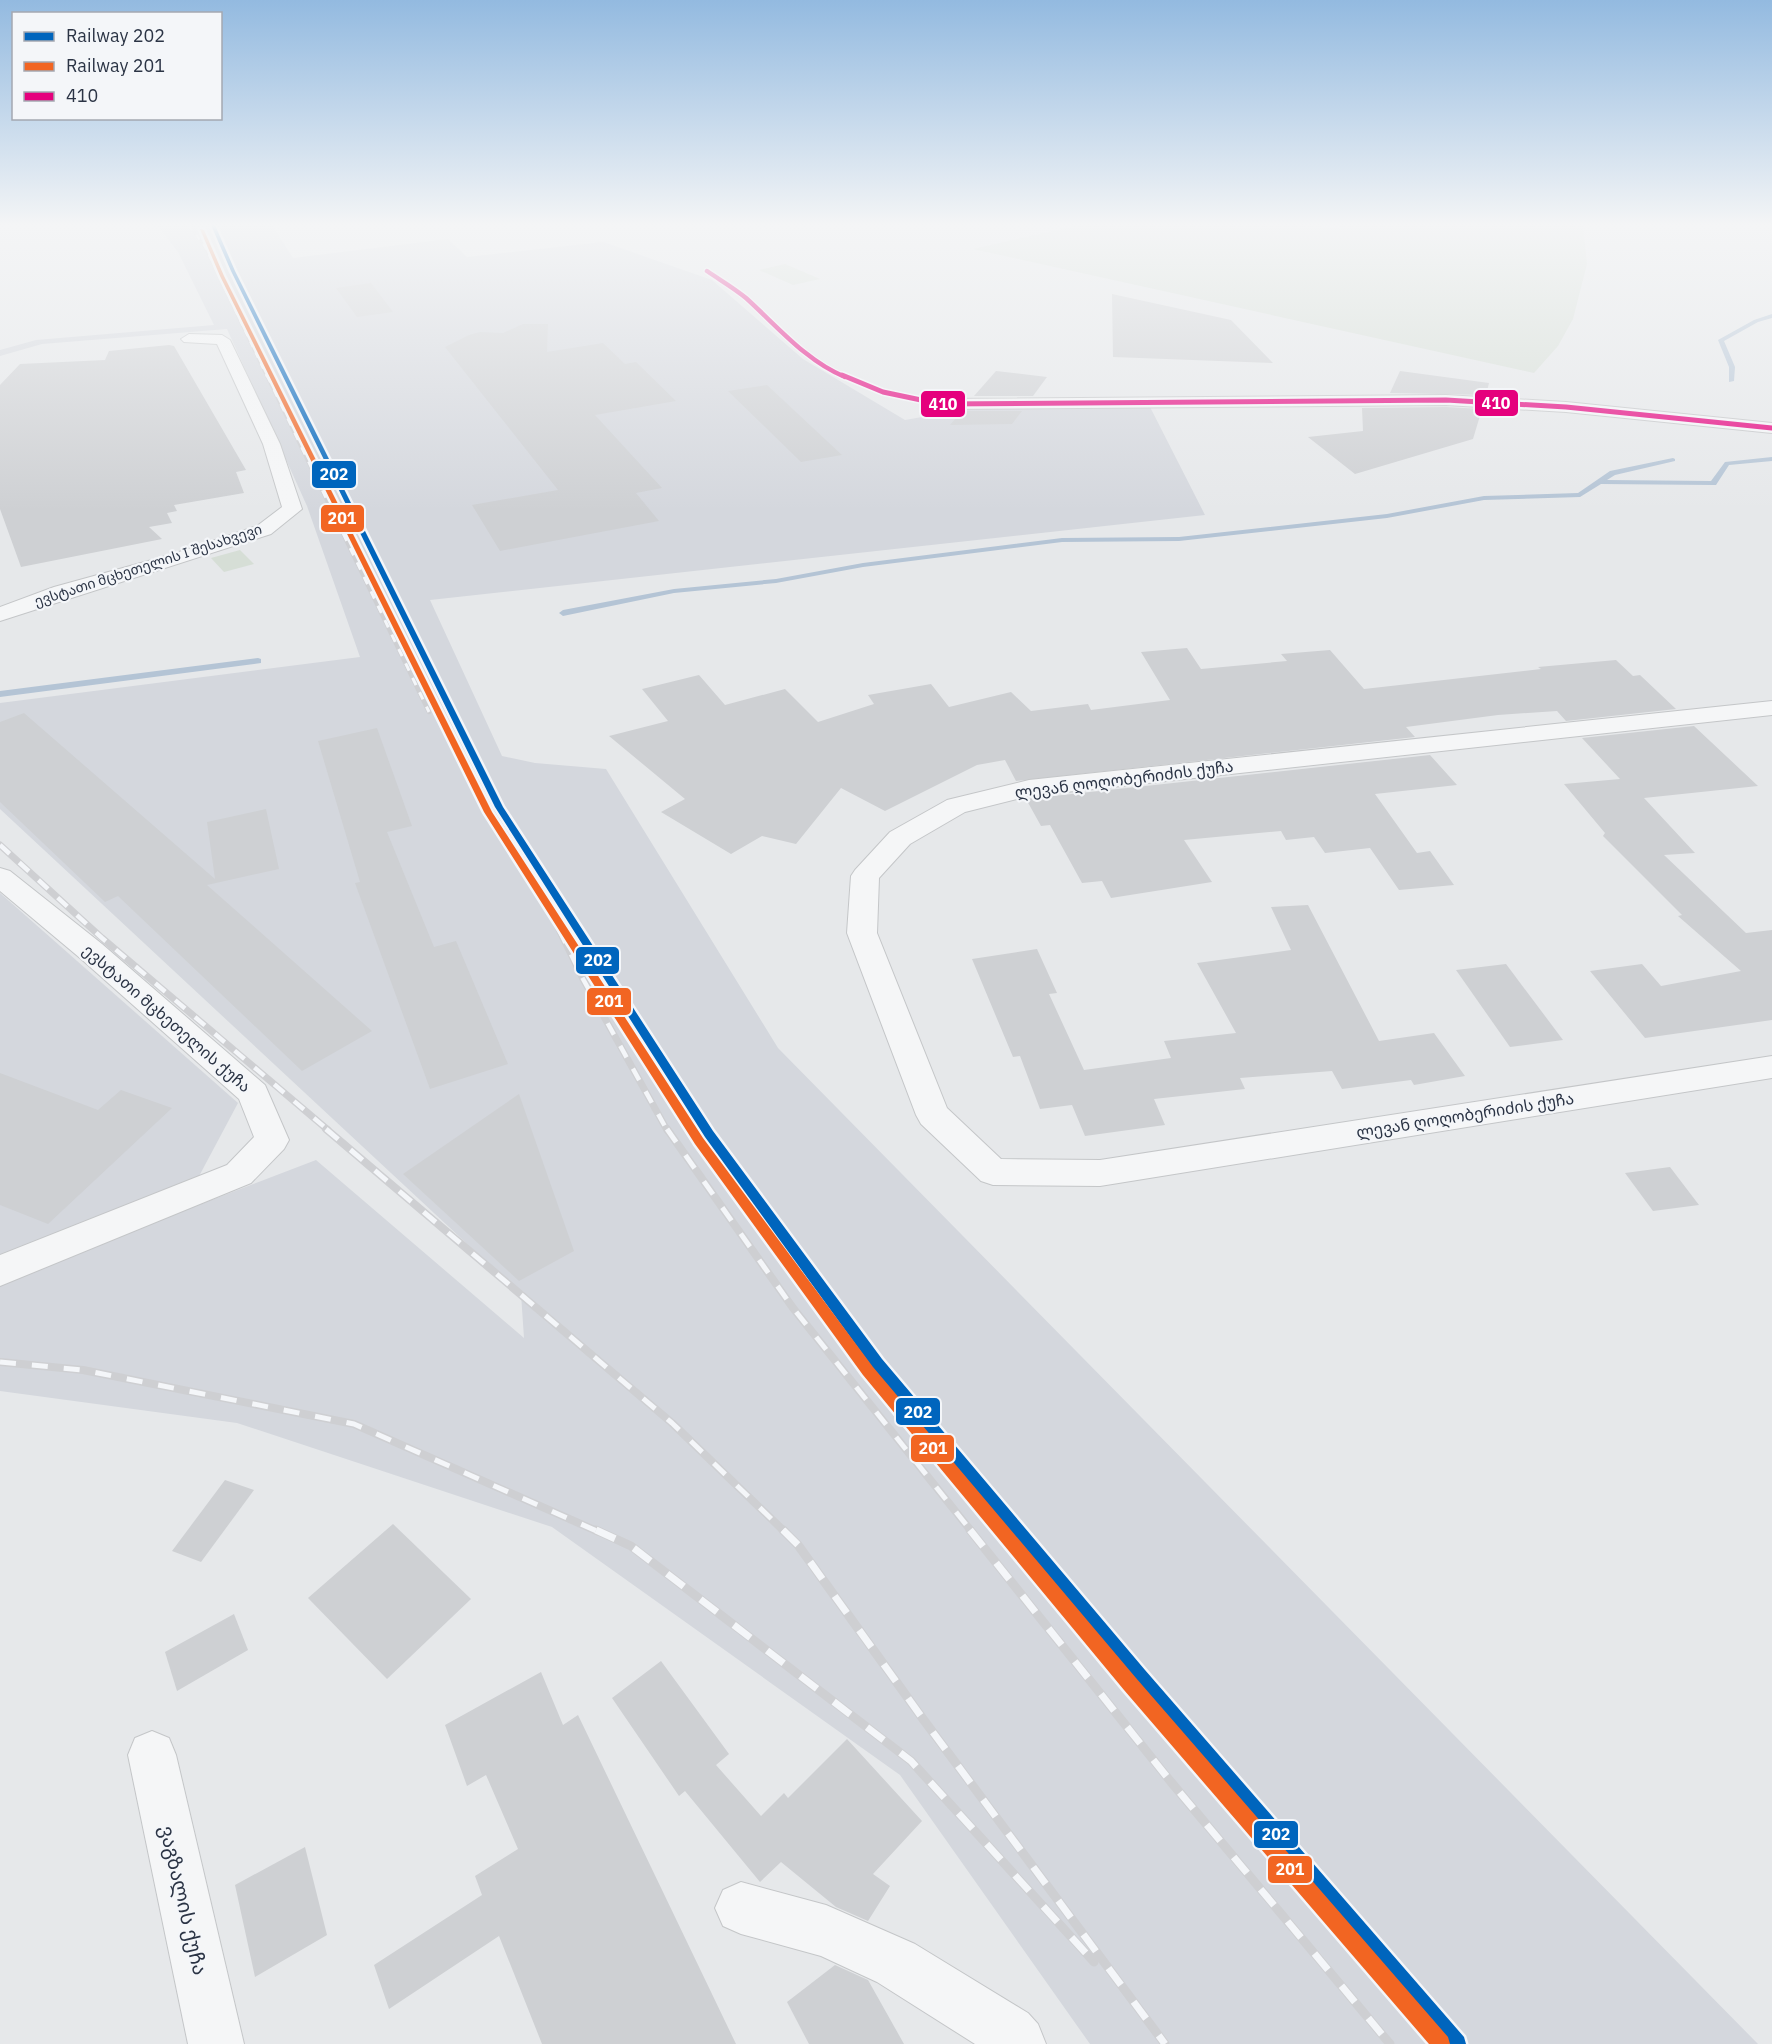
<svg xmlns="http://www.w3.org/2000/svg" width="1772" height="2044" font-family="'IBM Plex Sans','Noto Sans Georgian',sans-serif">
<rect width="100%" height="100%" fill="#e6e8ea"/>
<!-- built -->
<g fill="#d4d7dd">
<polygon points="157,225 272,225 293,258 448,239 467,257 603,242 712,280 803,359 905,420 973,408 1149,405 1205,515 430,600 502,756 535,763 606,769 778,1048 1758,2044 1090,2044 900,1775 552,1527 237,1423 0,1391 0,1281 316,1160 524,1338 521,1294 0,809 0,703 360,657 307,506 227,329 42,344 0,356 0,350 36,340 214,325 178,252"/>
<polygon points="0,893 238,1103 197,1180 0,1257"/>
</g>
<!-- green -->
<g fill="#d6ded6">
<polygon points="1079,225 1311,225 1342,229 1338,225 1583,225 1587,264 1573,319 1558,346 1534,373 973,249"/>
<polygon points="785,264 820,279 793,285 759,270"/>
<polygon points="240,550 254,564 224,572 211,558"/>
</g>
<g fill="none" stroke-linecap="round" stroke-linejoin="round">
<!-- stream -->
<g fill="#b4c4d5" fill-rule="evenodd">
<polygon points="1772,314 1772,318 1758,322 1724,341 1735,367 1734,381 1729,382 1729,367 1718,340 1754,320"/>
<polygon points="1772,457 1772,461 1729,465 1716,485 1713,485 1601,484 1580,497 1484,500 1387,518 1179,541 1062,542 863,567 776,583 674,593 563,616 559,613 563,610 674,589 776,579 863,563 1062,538 1179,537 1387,514 1484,496 1578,493 1610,471 1673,458 1675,459 1675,461 1615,475 1607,480 1711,481 1725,462"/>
<polygon points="258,658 261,659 261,663 0,697 0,691"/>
</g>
</g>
<!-- building -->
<g fill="#ced0d3">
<polygon points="371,283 393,312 357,317 336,288"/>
<polygon points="1112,294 1231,320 1273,363 1113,357"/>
<polygon points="523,324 548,324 547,352 603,343 625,364 636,362 676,401 595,415 662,488 636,493 659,521 500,551 472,505 558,490 445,347 469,335 480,332 503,333"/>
<polygon points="169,345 174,346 246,470 236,472 244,493 174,505 177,511 167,513 172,523 149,527 162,539 21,567 0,509 0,385 20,364 105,360 109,351"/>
<polygon points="996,371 1047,377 1033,396 974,396"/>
<polygon points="1400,371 1489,383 1486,395 1390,393"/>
<polygon points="767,385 842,455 801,462 728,391"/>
<polygon points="1446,407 1482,409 1473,439 1355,474 1308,437 1363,431 1362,408"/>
<polygon points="962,411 1022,411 1012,424 950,425"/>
<polygon points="1187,648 1201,669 1287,661 1281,654 1330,650 1364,689 1541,669 1538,667 1616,660 1633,676 1640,675 1676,709 1566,721 1557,711 1498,715 1406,727 1415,737 1016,781 1005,760 977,765 885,811 841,788 796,844 762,836 731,854 661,812 685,799 609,736 668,721 642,689 699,675 725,705 785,689 818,722 874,704 868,695 931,684 949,707 1011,692 1031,711 1088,704 1091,710 1170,700 1141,652"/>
<polygon points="24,713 215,879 207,822 266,809 279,869 207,885 372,1031 302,1071 118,896 105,902 0,802 0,722"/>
<polygon points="1694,726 1758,786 1644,798 1695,853 1664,855 1746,933 1772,930 1772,1020 1645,1038 1590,971 1642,964 1661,986 1741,971 1678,916 1682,915 1603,836 1605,833 1564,784 1620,779 1582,738"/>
<polygon points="377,728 412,826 387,832 434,947 456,941 508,1064 430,1089 355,883 360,882 318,741"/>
<polygon points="1430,755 1457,785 1375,794 1417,853 1430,851 1454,885 1399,890 1370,848 1325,853 1314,837 1286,840 1281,831 1184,840 1212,882 1111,898 1102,881 1082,883 1050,825 1041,826 1026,799"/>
<polygon points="1308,905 1379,1041 1434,1033 1465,1076 1414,1085 1411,1080 1342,1089 1332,1071 1240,1078 1245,1089 1154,1099 1165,1125 1085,1136 1072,1105 1040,1109 1020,1056 1013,1057 972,959 1037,949 1057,993 1049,994 1084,1070 1171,1058 1164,1041 1236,1033 1197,963 1291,950 1271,907"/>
<polygon points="1506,964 1563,1040 1510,1047 1456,970"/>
<polygon points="0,1073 98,1110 121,1090 172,1108 48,1224 0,1205"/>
<polygon points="519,1094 574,1251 519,1281 403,1174"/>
<polygon points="1670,1167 1699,1205 1653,1211 1625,1173"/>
<polygon points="225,1480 254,1490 201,1562 172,1551"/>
<polygon points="393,1524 471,1599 387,1679 308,1598"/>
<polygon points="234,1614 248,1650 177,1691 165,1652"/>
<polygon points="661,1661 729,1754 716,1765 761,1816 784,1793 788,1798 847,1739 922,1821 873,1874 890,1886 868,1921 836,1907 781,1862 760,1882 685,1791 679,1796 612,1698"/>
<polygon points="541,1672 563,1725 578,1715 736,2044 542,2044 499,1936 389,2009 374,1965 482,1895 475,1876 518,1849 486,1775 467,1786 445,1725"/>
<polygon points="305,1847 327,1935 255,1977 235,1885"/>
<polygon points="835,1965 868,1980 904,2044 809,2044 787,2002"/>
</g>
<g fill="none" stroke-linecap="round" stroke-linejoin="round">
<defs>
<g id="street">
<polygon points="189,334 222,335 230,340 280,444 302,509 271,534 0,621 0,607 54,587 170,555 257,526 282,507 263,444 217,344 184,342 181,339"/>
<polygon points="1446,395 1566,402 1772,423 1772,433 1566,412 1446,405 940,409 934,408 931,404 934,400 940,399"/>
<polygon points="1772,701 1772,715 1029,796 965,812 910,844 879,878 877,933 947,1108 1001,1159 1100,1160 1772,1056 1772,1078 1100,1186 993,1185 981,1181 921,1124 916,1115 847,933 851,876 855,870 890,832 947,800 1029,780"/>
<polygon points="0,868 10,871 102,944 265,1085 289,1140 284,1149 251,1183 0,1286 0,1255 227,1165 254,1137 239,1099 80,958 0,891"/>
<polygon points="152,1731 169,1738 176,1755 244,2044 188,2044 128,1755 135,1738"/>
<polygon points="741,1882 826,1905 915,1944 1028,2013 1038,2024 1046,2044 975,2044 877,1982 821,1956 741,1934 723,1926 715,1908 723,1890"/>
</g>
</defs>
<!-- street casing -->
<use href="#street" stroke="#c4c6c8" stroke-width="2"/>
<!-- street -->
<use href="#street" fill="#f5f6f7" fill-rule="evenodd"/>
<defs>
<polyline id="rail-far4" points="189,225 205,247 267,377"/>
<g id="rail-far3">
<polyline points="267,375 429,712"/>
<polyline points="499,807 503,816"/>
</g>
<g id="rail-far2">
<polyline points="503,814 583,979 667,1130"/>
<polyline points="0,845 102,938 328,1130"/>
</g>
<g id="rail-far1">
<polyline points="326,1129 672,1423 785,1532"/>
<polyline points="667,1129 793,1308 972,1532"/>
<polyline points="0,1362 83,1370 354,1424 599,1532"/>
</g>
<g id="rail">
<polyline points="596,1530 631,1546 911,1761 1094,1962"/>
<polyline points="783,1530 798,1545 923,1719 1165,2044"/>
<polyline points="970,1530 1171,1782 1390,2044"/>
</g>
</defs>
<!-- rail-far4 casing -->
<use href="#rail-far4" stroke="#cecfd2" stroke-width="3"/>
<!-- rail-far3 casing -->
<use href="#rail-far3" stroke="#cecfd2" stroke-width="4.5"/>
<!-- rail-far2 casing -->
<use href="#rail-far2" stroke="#cecfd2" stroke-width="7"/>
<!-- rail-far1 casing -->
<use href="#rail-far1" stroke="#cecfd2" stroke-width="8"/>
<!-- rail casing -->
<use href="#rail" stroke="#cecfd2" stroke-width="9"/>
<!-- rail-far4 -->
<use href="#rail-far4" stroke="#f4f6f9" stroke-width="2" stroke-dasharray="6" stroke-linecap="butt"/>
<!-- rail-far3 -->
<use href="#rail-far3" stroke="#f4f6f9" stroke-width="3" stroke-dasharray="8" stroke-linecap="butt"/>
<!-- rail-far2 -->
<use href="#rail-far2" stroke="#f4f6f9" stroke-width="4.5" stroke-dasharray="13" stroke-linecap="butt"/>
<!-- rail-far1 -->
<use href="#rail-far1" stroke="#f4f6f9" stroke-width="5" stroke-dasharray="16" stroke-linecap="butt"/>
<!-- rail -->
<use href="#rail" stroke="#f4f6f9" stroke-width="7" stroke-dasharray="21" stroke-linecap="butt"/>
<defs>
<path id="bus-1-far1" d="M707 271C720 280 734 288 746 298 777 326 806 361 845 377"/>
<polyline id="bus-1" points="842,375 883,392 940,404 1446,400 1566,407 1772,428"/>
</defs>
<!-- bus-1-far1 casing -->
<use href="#bus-1-far1" stroke="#f4f6f9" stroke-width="7"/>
<!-- bus-1 casing -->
<use href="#bus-1" stroke="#f4f6f9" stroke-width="8"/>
<!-- bus-1-far1 -->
<use href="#bus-1-far1" stroke="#e5007d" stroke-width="4.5"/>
<!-- bus-1 -->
<use href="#bus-1" stroke="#e5007d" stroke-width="5"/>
<defs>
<polygon id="rail-1" points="211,225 215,225 235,271 503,807 713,1131 882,1359 1145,1670 1464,2037 1466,2044 1445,2044 1133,1682 872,1367 705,1137 495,807 231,271"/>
<polygon id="rail-2" points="200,229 204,230 224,276 492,812 703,1138 873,1367 1136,1678 1448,2037 1450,2044 1429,2044 1124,1690 863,1375 695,1144 484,812 220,276"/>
</defs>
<!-- rail-1 casing -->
<use href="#rail-1" stroke="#f4f6f9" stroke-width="5"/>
<!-- rail-2 casing -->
<use href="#rail-2" stroke="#f4f6f9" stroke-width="5"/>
<!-- rail-1 -->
<use href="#rail-1" fill="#0065bd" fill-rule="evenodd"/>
<!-- rail-2 -->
<use href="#rail-2" fill="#f26522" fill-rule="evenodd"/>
</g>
<!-- sky -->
<linearGradient id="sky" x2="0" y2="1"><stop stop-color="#93bae0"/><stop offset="0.44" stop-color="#f4f5f6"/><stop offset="1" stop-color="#f4f5f6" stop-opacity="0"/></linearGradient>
<rect width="1772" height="511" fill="url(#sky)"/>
<g text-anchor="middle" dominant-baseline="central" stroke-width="4.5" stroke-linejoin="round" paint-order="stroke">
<!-- far-street labels -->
<g font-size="14" fill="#2b3445" stroke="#f4f6f9">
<text transform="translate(148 565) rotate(-18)">ევსტათი მცხეთელის I შესახვევი</text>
</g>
<!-- street labels -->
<g font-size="16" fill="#2b3445" stroke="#f4f6f9">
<text transform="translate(1124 779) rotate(-7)">ლევან ღოღობერიძის ქუჩა</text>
<text transform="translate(167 1018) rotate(41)">ევსტათი მცხეთელის ქუჩა</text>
<text transform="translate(1465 1115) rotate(-9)">ლევან ღოღობერიძის ქუჩა</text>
</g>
<!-- near-street labels -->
<g font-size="20" fill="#2b3445" stroke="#f4f6f9">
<text transform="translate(184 1900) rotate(77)">ვაგზალის ქუჩა</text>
</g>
</g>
<g stroke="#f4f6f9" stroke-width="2">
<rect x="1474" y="389" width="45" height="28" rx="6" fill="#e5007d"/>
<rect x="920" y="390" width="46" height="28" rx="6" fill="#e5007d"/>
<rect x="311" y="460" width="46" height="29" rx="6" fill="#0065bd"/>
<rect x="320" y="504" width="45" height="29" rx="6" fill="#f26522"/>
<rect x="575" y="946" width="45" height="29" rx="6" fill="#0065bd"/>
<rect x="586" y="987" width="46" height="29" rx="6" fill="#f26522"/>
<rect x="895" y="1397" width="46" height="29" rx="6" fill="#0065bd"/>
<rect x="910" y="1434" width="45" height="29" rx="6" fill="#f26522"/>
<rect x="1253" y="1820" width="46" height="29" rx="6" fill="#0065bd"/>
<rect x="1267" y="1855" width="46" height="29" rx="6" fill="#f26522"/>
</g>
<g font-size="16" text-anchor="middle" font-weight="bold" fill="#fff">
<text x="1496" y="409">410</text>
<text x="943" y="410">410</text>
<text x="334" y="480">202</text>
<text x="342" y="524">201</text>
<text x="598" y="966">202</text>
<text x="609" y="1007">201</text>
<text x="918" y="1418">202</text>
<text x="933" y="1454">201</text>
<text x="1276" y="1840">202</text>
<text x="1290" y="1875">201</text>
</g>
<!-- legend -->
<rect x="12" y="12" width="210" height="108" fill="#f4f6f9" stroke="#a4a8b1" stroke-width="1.5"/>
<rect x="24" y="32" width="30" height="9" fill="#0065bd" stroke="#a4a8b1" stroke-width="1.5"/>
<text x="66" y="42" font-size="18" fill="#2b3445">Railway 202</text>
<rect x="24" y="62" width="30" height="9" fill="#f26522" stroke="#a4a8b1" stroke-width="1.5"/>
<text x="66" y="72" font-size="18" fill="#2b3445">Railway 201</text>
<rect x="24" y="92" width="30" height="9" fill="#e5007d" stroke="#a4a8b1" stroke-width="1.5"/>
<text x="66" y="102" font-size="18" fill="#2b3445">410</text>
</svg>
